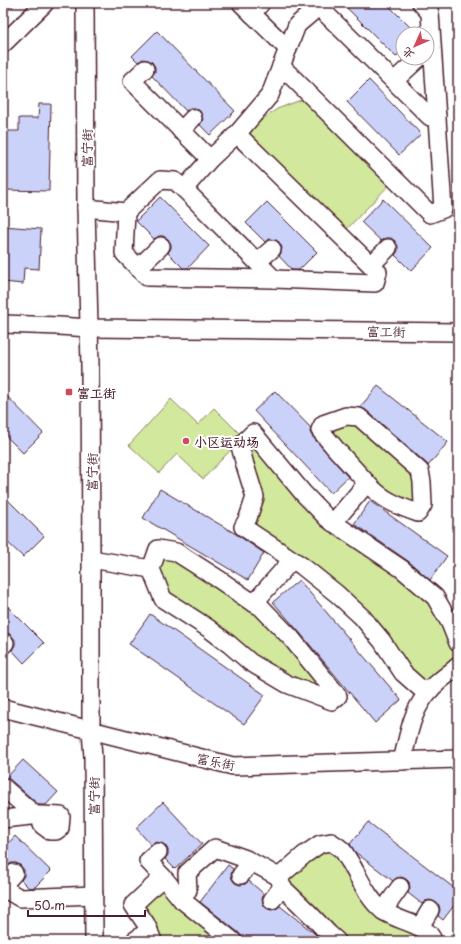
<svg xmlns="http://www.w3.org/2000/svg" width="461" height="944" font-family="'Playpen Sans','LXGW WenKai TC',sans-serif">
<rect width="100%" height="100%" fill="#fff"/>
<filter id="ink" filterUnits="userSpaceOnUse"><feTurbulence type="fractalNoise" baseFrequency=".025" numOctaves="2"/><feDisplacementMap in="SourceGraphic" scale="8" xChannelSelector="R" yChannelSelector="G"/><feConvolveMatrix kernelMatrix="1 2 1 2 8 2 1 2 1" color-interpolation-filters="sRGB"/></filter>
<g filter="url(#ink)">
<!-- green -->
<g fill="#d2e89d" stroke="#8e8464">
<polygon points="306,98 391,183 344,232 247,137 260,121 277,109"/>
<polygon points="171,399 198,425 214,408 243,437 203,479 177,454 159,473 129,445"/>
<polygon points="345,417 418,472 421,505 393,503 324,425"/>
<polygon points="253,438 302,493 431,600 455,645 456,663 429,686 417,682 384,640 249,528 244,445"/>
<polygon points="159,551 248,602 336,695 288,682 165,599 153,570"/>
<polygon points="331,844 372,903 431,941 340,941 283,885 306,856"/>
<polygon points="162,880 228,941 157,941 136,906"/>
</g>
<!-- building -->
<g fill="#cad2fa" stroke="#4a1f2b">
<polygon points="342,3 386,3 417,34 403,34 403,49 396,57"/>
<polygon points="157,31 235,111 210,135 200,125 203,120 202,115 200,111 195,108 190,108 186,111 152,76 155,72 155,67 152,62 148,60 143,59 138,62 132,56"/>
<polygon points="369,80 421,134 399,155 347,102"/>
<polygon points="39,104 51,104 49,191 3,190 3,148 6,148 6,131 19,131 19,118 38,118"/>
<polygon points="160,197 209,246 188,268 183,268 168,253 171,248 171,244 168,239 163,236 159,236 154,239 136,221"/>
<polygon points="383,199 433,248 411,271 395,255 398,251 398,246 395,241 391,238 386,238 381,241 361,222"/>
<polygon points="267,202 317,252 299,270 292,270 279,256 281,253 282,248 279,242 276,240 270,239 265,242 246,223"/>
<polygon points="3,226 41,229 39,269 24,268 23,284 3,282"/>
<polygon points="378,386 448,442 428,466 427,464 366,410 360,407"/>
<polygon points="275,391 311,428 310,432 312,436 348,477 331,493 254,411"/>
<polygon points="3,392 43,433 23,453 3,433"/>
<polygon points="160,489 236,534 264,553 248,580 143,518"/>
<polygon points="3,495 44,536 23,557 3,538"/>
<polygon points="370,501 447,556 430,580 408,561 354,524"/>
<polygon points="299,580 401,700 375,723 300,633 273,602"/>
<polygon points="3,602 44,643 24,663 12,650 15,645 15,640 12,636 8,633 3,633"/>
<polygon points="150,614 265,695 244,724 129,644"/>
<polygon points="23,760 58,792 46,805 39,805 7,777"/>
<polygon points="163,802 202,844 175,869 165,859 168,855 168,850 165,845 161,843 156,842 151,845 136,828"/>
<polygon points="368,822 458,891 458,900 443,920 438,916 440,910 439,905 435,902 430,900 425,901 422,904 408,893 410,888 409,882 406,879 401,877 396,878 393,881 355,852 350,844"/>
<polygon points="15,836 51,871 35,887 29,888 21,880 24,876 24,870 20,865 16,863 11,863 7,866 3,862 3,849"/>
<polygon points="228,865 233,869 231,874 232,879 235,883 240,885 245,884 249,881 264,894 262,899 263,904 266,908 271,910 276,909 280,906 314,933 322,941 245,941 243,939 239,933 200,902"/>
</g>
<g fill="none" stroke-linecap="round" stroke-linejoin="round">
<defs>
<g id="minor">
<polyline points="85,3 86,208 90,365 91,559 91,731 93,757 94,941"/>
<polyline points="241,3 288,49"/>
<polyline points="319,7 430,117 437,116"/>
<polyline points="252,14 261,3"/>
<polyline points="3,44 45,3"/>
<polyline points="281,66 430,214 443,209 430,13 421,3"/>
<polyline points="145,69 132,81 210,159"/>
<polyline points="394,81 419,58"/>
<polyline points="181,131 193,118"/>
<polyline points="184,189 274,279"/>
<polyline points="86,208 126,212 160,180 175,181 184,189 210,159 237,134 270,95 297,25 323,3"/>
<polyline points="126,212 124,253 147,277 274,279 375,283 378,272 237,134"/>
<polyline points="257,262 272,249"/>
<polyline points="371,265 388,248"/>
<polyline points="138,268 161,246"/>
<polyline points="3,324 59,326 89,328 458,332"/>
<path d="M333 523 367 483C382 500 398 506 418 513L423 505 422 482 420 471 359 417 346 416 323 424 320 430 335 448 367 483"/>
<polygon points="158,549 176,552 220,580 250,601 261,607 292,639 338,696 332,701 287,684 250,662 229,644 208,628 163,599 151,569"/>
<polyline points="91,559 151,569"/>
<polyline points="254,603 292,560"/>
<polyline points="3,645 5,643"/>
<polyline points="430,690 420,688 403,673 382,641 362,617 337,594 302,566 243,527 248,518 255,497 245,465 240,446 253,433 303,493 328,519 402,569 435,597 450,623 458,643"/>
<polyline points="3,708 233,766 458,759"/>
<path d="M402 761C409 734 411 711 430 690 438 681 449 674 458 666"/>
<polyline points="3,787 35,815"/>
<polyline points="3,819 41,815 61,816 60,828 56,831 50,831 42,825 41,815"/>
<polyline points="158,852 148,861 163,877"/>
<polyline points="241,875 251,862"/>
<polyline points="3,885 14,873"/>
<polyline points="3,888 20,898 94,895"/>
<polyline points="182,900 188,890 187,873 215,848 246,859 279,877"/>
<polyline points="272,900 282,887"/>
<polyline points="383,911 400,887"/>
<polyline points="420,927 430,910"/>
<polyline points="134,941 149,930"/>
<polyline points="153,941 146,924 133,905 163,877 182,900 233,941"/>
<path d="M337 941 329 934 310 914 282 887 279 877 304 855 320 844 331 842C334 844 338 846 341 849 345 852 347 858 350 862 359 877 368 899 382 910 395 921 429 924 433 941"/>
</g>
</defs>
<!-- minor casing -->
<use href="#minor" stroke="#4a1f2b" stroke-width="20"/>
<!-- minor -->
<use href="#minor" stroke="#fff" stroke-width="17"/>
<!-- tram -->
<g stroke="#4a1f2b" stroke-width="1">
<polyline points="3,5 4,3"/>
<polyline points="3,16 16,3"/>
</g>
</g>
</g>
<!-- markers -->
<g fill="#d1495b" stroke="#fff" stroke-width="1.5">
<rect x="65" y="388" width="8" height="8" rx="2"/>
<circle cx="186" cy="441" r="4"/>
</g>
<g text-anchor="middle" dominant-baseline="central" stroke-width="4" stroke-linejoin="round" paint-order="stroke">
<!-- street labels -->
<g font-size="13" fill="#4a1f2b" stroke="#fff">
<text transform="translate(86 148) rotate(-90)">富宁街</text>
<text transform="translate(386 331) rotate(1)">富工街</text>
<text transform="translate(91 472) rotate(-90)">富宁街</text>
<text transform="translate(216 761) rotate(11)">富乐街</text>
<text transform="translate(93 796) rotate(-90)">富宁街</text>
</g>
<!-- poi labels -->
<g font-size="13" font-weight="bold" fill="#4a1f2b" stroke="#fff" text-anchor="start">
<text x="77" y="392">富工街</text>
<text x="194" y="441">小区运动场</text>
</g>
</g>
<!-- margin -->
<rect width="461" height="944" fill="none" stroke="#fff" stroke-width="16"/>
<rect x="8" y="8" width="445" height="928" fill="none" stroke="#4a1f2b" stroke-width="1.5" filter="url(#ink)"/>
<!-- north arrow -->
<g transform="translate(415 46) rotate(225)"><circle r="19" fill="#ffffff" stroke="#b7a5aa"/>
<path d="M0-3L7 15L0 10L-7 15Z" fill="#d1495b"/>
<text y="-6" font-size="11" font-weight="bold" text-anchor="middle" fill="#4a1f2b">北</text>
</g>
<!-- scale -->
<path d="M28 910v6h117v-6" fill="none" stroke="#4a1f2b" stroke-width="2"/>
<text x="34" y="910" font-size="12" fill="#4a1f2b" stroke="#ffffff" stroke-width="3" paint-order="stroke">50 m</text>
</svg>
